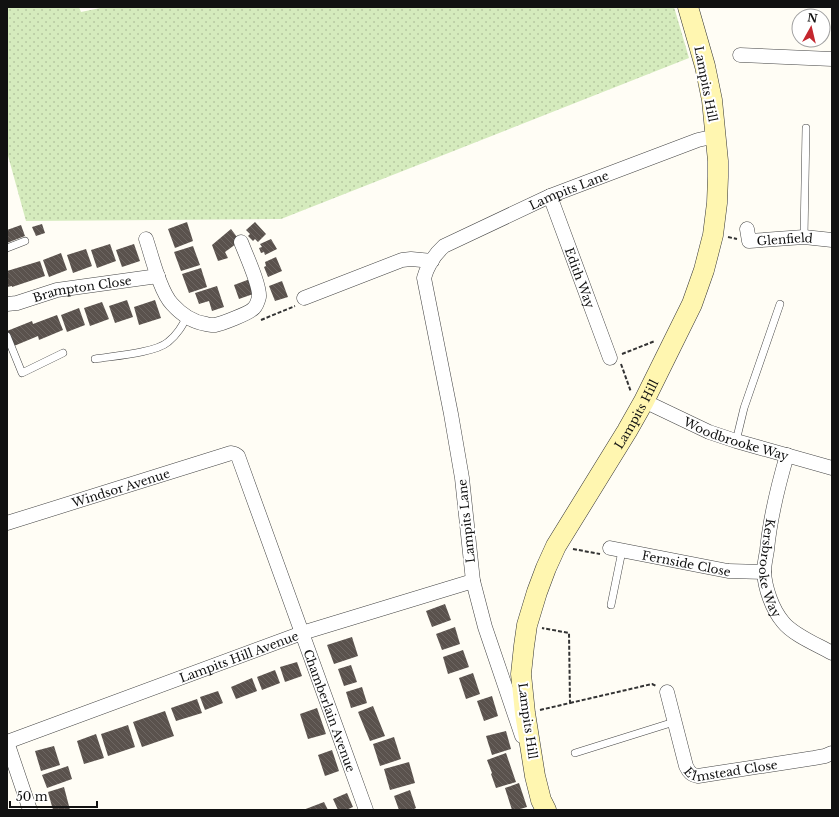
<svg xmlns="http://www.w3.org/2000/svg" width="839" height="817" font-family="'Libre Baskerville',serif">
<defs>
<pattern id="grass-dots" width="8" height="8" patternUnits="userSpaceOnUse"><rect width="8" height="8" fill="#d5ebbd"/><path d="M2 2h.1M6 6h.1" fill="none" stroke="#b6c8a1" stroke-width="1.8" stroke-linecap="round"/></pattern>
<pattern id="building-back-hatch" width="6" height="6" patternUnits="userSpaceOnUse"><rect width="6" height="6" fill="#5a524d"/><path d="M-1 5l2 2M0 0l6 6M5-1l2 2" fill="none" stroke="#6d6662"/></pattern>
</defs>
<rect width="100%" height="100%" fill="#fffdf5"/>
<!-- grass -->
<polygon fill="url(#grass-dots)" points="7,7 79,7 81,12 105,7 674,7 689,58 281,219 26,221 7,152"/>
<!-- building -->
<g fill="url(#building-back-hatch)">
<polygon points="187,222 193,241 175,248 168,229"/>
<polygon points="255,222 266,234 258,242 255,239 253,241 248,236 250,234 246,230"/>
<polygon points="42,224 45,233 36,236 32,227"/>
<polygon points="21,225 25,236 7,243 7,230"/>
<polygon points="231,229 240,241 225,252 228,258 218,261 212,245"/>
<polygon points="271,239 277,249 265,255 264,252 261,253 259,248 262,247 260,244"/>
<polygon points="110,244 116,261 97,268 91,250"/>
<polygon points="134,244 140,261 122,267 116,250"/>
<polygon points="193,246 200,265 181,271 174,252"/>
<polygon points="86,249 92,266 73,273 67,255"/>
<polygon points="61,253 67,270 49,277 43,260"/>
<polygon points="276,257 282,271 268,277 264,267 266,266 265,262"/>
<polygon points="40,261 45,276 12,287 12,286 7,287 7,271"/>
<polygon points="201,268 207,287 189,293 182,274"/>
<polygon points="250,279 256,293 239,299 234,285"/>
<polygon points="282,281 288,297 275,301 269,286"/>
<polygon points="217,286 224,307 212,311 209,301 199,304 195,293"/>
<polygon points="127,300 133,317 115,323 109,306"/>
<polygon points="155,300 161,318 139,325 134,307"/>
<polygon points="102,302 109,319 90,326 84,308"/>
<polygon points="79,308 85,325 67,332 61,315"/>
<polygon points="57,315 63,330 39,340 38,336 14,346 7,331 32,321 33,324"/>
<polygon points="445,604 451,620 432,627 426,611"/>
<polygon points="455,627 460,644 442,650 436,634"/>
<polygon points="352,637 358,656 334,664 327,645"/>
<polygon points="463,650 469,667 448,674 443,657"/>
<polygon points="297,662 302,676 285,682 280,667"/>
<polygon points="351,665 357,682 344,686 338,669"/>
<polygon points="275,670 280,683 262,690 257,677"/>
<polygon points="473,673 480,694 466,699 459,678"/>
<polygon points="252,678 257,691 236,699 231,687"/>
<polygon points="362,687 367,703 351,708 346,692"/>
<polygon points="218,691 223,703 205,710 200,697"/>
<polygon points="492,696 498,716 484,721 477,701"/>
<polygon points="197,699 202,713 176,721 171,708"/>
<polygon points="373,706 385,736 370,741 358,712"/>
<polygon points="317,708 326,734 308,739 300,714"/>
<polygon points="165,711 174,736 142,747 133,722"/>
<polygon points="128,725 135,747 108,756 101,734"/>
<polygon points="506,731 511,749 492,755 486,736"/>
<polygon points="96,734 104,758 84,764 77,741"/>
<polygon points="394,737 401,759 380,766 373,744"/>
<polygon points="54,746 60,765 41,771 35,751"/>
<polygon points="332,750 339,771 325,776 318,755"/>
<polygon points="506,753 516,782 496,788 491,774 492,773 487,760"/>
<polygon points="409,762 415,783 390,790 384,769"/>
<polygon points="68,766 72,779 47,788 42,775"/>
<polygon points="519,783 527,807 517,810 512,810 505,788"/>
<polygon points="64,787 70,810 53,810 48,792"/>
<polygon points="410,790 416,808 412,810 399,810 394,796"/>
<polygon points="347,793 353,807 346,810 338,810 333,799"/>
<polygon points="324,802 328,810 303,810"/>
</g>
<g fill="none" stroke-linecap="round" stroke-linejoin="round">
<defs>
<g id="lane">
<polyline points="804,237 806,128"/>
<polyline points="7,248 25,241"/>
<polyline points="7,336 22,373 63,353"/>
<path d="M95 359C113 356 155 353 168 342 177 335 182 326 187 317"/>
<polyline points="736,441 744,408 780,304"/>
<polyline points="611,605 622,551"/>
<polyline points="575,753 674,722"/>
</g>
<g id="street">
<polyline points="740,55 832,59"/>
<path id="s1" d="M550 196 610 358"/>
<path id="s2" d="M747 229 749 241 804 237 832 240"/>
<path d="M146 239C152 257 160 291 172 304 181 314 192 322 206 324 208 325 212 325 215 325 221 324 250 313 254 308 257 305 258 301 259 297 260 285 246 255 241 242"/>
<polyline points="304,298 402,260 411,259 432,261"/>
<path id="s3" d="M7 304 17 303 57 290 158 276"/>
<path id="s4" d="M644 401 709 432 736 441 832 468"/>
<path id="s5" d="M787 455C778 486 770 518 767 550 766 557 764 565 764 572 765 588 772 609 783 622 793 635 818 645 832 653"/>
<path id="s6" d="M7 523 231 453 235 454 238 456 366 810"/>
<path id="s7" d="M610 548 728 571 764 572"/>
<path id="s8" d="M667 692 686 766C689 772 691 775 698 776L814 758 825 756 832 753"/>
<path id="s9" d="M522 736 485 627 473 581 462 478 451 414 424 278C428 264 434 255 444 246L550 196 698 140 716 136"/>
<path id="s10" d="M7 742 302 633 473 581"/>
<polyline points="7,742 30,810"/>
</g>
<g id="secondary">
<path id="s11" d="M546 810 541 800 535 776 525 713 521 674 524 646 527 625 537 592 546 568 556 546 627 431 644 401 692 304 704 270 713 235 717 203 718 177V161L712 100 705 66 688 7"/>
</g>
</defs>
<!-- lane casing -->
<use href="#lane" stroke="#444" stroke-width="8"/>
<!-- street casing -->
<use href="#street" stroke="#444" stroke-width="15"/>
<!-- secondary casing -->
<use href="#secondary" stroke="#333" stroke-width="21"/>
<!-- path -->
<g stroke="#333" stroke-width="2" stroke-dasharray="4 2" stroke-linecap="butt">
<polyline points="728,237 737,239"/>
<polyline points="261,320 295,306"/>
<polyline points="622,354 655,341"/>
<polyline points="621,364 631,392"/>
<polyline points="573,549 600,554"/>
<polyline points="570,703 652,684 656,686"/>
<polyline points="540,710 570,703 569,633 542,628"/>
</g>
<!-- lane -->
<use href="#lane" stroke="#fff" stroke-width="7"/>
<!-- street -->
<use href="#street" stroke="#fff" stroke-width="14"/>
<!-- secondary -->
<use href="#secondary" stroke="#fff6b0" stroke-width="20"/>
</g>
<g text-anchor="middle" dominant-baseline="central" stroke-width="4" stroke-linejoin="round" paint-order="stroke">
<!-- street labels -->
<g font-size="12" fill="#111" stroke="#fff">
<text transform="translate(706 84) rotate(79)">Lampits Hill</text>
<text stroke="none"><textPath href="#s9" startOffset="645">Lampits Lane</textPath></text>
<text stroke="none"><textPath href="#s2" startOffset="48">Glenfield</textPath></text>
<text stroke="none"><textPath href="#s1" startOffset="87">Edith Way</textPath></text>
<text stroke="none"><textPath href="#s3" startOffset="77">Brampton Close</textPath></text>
<text stroke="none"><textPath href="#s11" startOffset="427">Lampits Hill</textPath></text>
<text stroke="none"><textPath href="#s4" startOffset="100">Woodbrooke Way</textPath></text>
<text stroke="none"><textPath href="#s6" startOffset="119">Windsor Avenue</textPath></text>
<text transform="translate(466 521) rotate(-96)">Lampits Lane</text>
<text stroke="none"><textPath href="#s7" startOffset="78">Fernside Close</textPath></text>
<text stroke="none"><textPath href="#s5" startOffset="116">Kersbrooke Way</textPath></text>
<text stroke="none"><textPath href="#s10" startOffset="247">Lampits Hill Avenue</textPath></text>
<text stroke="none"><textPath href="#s6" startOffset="513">Chamberlain Avenue</textPath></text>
<text transform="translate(528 721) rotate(82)">Lampits Hill</text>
<text stroke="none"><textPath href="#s8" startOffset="126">Elmstead Close</textPath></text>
</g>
</g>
<!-- border -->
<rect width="839" height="817" fill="none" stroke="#111111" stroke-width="16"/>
<!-- north arrow -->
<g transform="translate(811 28) rotate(8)"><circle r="19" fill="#ffffff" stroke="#a0a0a0"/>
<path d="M0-3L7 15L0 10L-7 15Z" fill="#c4262e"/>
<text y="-6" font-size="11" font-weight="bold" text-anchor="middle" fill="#111111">N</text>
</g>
<!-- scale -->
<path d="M10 801v6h87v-6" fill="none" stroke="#111111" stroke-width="2"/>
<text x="16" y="801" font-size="12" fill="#111111" stroke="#ffffff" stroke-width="3" paint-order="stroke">50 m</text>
</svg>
